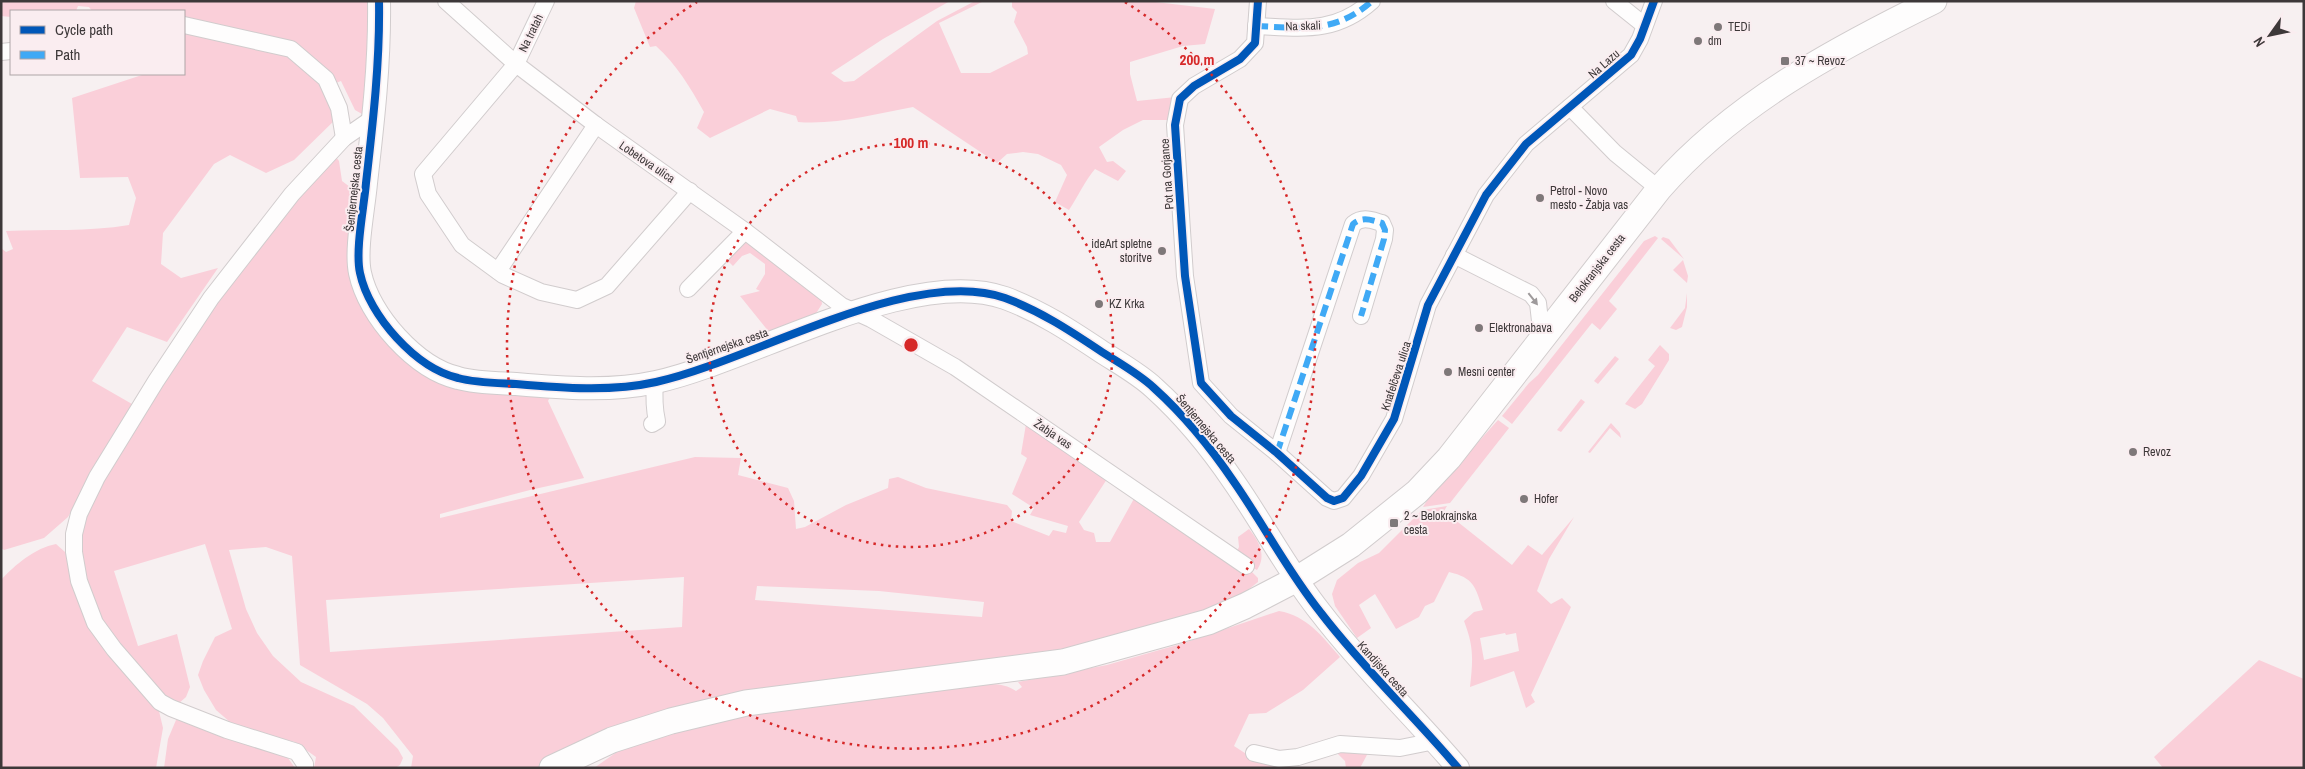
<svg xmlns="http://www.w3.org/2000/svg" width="2305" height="769" font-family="'Archivo Narrow',sans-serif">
<rect width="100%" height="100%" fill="#f7f0f1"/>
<!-- green -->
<g fill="#facfd9" fill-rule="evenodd">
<path d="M1 1H372L368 110 362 114 355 110 341 81 328 86 339 116 294 160 266 173 230 155 214 164 163 233 161 264 181 278 218 268 167 342 127 327 92 381 132 404 68 517 44 538 4 550 1 548V248L6 252 13 249 6 231C47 229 88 232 129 225L136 198 128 177 80 178 72 98 145 74H184V11H92L89 7 78 6 76 11H11V17L1 16Z"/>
<path d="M636 1H950L883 39 831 73 844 82 854 81 937 21 975 1H984L939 23 961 73H990L1028 54 1027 47 1014 22 1017 12 1012 7V1H1147L1215 9 1205 44 1183 46 1130 62V74L1137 101 1176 97 1173 120H1143L1123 130 1099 147 1107 162 1113 161 1126 171 1118 181 1095 169C1086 179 1077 198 1069 210L1055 202 1067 175 1061 165 1038 154 1023 152 1007 154 997 163 913 107C875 114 837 125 798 122L796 116 770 109 710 138 697 128 704 112C690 87 677 65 656 46L650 47 634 8Z"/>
<path d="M336 157 339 161 342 181 354 190 356 207 353 248 395 349 550 397 548 401 584 478 530 490 440 514V518L695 457 741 458 738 475 788 488 794 501 796 529 805 527 846 505 888 488 889 479 898 477 926 488 1007 505 1012 511 1011 521 1049 536 1053 530 1066 533 1068 526 1030 515 1034 508 1012 494 1027 458 1021 454 1026 424 1109 476 1079 522 1084 530 1094 533 1096 542H1110L1136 495 1241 568 1252 572 1258 578V582L1244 593 1198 616 1060 654 824 685 763 688 731 694 535 768H411L413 756 383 718 367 704 300 665 292 556 266 547 229 550 246 609 257 633 273 656 301 682 354 706 398 749 403 758 400 765 395 768H314L316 757 295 742 242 729 230 722 216 710 204 690 198 675 203 661 215 637 232 629 205 544 114 571 138 646 177 634 190 687 186 697 178 704 163 694 107 631 87 589 79 539 84 520 113 462 251 250ZM684 577 682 627 330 652 326 600ZM757 586 879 591 984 602 982 617 755 600Z"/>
<polygon points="1655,236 1658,238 1609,301 1617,309 1600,330 1592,323 1512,424 1502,416 1529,383 1538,375 1644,241"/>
<polygon points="1663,237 1669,239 1684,259 1661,239"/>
<polygon points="743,238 821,296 822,304 815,315 769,332 740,296 760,291 756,289 765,274 765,264 750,253 742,256 733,266 723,256"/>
<polygon points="1683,260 1688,276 1687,283 1673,270"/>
<polygon points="1687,293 1687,307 1682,327 1676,330 1670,328 1685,308"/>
<polygon points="1660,345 1669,354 1669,360 1642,404 1635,409 1625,404 1655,366 1648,360"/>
<polygon points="1615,356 1619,359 1598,384 1594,381"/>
<polygon points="1581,399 1585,402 1561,432 1557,430"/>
<polygon points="1498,420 1509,428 1450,503 1423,507 1430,496"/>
<polygon points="1611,423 1620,433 1621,438 1610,428 1590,453 1588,452"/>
<path d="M1447 506 1444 511 1512 565 1528 545 1542 555 1574 517 1549 559 1537 591 1551 604 1562 598 1571 607 1531 695 1535 702 1526 708 1514 671 1470 687C1473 659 1474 647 1464 621L1474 612 1483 610C1475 586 1474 578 1449 572L1434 602 1425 606 1419 617 1396 629 1375 594 1359 605 1371 628 1357 638 1335 606 1332 594 1337 580 1358 563 1379 553 1422 510ZM1505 633 1506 635 1516 633 1519 651 1484 660 1480 638Z"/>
<path d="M1249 529C1259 541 1267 556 1257 570L1234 557 1239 547 1238 537Z"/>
<path d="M56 544 65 552 71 565 76 595 159 711 163 728 156 768H1V580C16 564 35 548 56 544Z"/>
<path d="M1279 611C1307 616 1322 636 1340 657L1303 690 1266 713 1249 714 1234 746 1254 759 1292 768H594L624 747 705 724 796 707 951 688C974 689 995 677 1016 691L1022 687 1018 682 1107 665 1184 643Z"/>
<polygon points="2259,660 2304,679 2304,768 2163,768 2154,757"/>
<polygon points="176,720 187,721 288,758 295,768 164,768 168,739"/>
<polygon points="1332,748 1369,751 1360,768 1346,768 1345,761"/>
</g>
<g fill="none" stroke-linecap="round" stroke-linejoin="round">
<defs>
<g id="minor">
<polyline points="446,1 516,64 596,125 745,231 842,306 871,319 955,367 1246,566"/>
<polyline points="546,1 516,64 423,174 428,194 462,245 503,275 541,292 577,300 607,286 690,191"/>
<polyline points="1258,1 1255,43 1240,59 1194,86 1180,99 1175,125 1185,276 1201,383 1231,416 1277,453 1327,498 1334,501 1343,498 1361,476 1394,419 1428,305 1486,195 1526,144 1631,55 1640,39 1654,1"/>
<polyline points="1614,1 1644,25"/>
<polyline points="184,25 291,49 326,79 339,108 344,138"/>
<path d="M1256 26C1302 28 1335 34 1372 1"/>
<polyline points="1,52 11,51"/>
<polyline points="1570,107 1615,153 1659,189"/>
<polyline points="1454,255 1531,294 1538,303 1542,339"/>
<polyline points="498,271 596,125"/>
<polyline points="688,289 745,231"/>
<path d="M652 424 657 421C654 408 654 395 655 382"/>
<path d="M1277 453 1353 224C1363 216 1371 220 1382 223L1385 230 1384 239 1361 316"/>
<polyline points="1254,753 1279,759 1298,757 1340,744 1400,748 1435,741"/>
<polyline points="305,768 305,764 297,752 227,730 171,708 160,702 114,649 95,623 79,581 74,552 74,534 79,514 97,477 156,381 211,298 292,194 344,138 373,118"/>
</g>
<path id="secondary" d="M379 1C380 62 373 122 366 183 364 207 355 250 360 273 369 316 416 368 458 378 476 383 497 383 516 384 562 388 611 392 656 382 752 361 911 265 1005 298 1040 311 1069 330 1099 350 1117 362 1138 373 1154 388 1184 415 1211 448 1234 482 1264 525 1288 572 1321 613 1363 668 1413 715 1458 768"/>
<path id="primary" d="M552 768 612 740 671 721 746 703 1063 662 1208 622 1245 606 1297 579 1351 545 1417 492 1449 458 1659 189C1733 104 1834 50 1934 1"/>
</defs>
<!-- minor casing -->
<use href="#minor" stroke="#d1cccd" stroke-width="18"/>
<!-- secondary casing -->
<use href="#secondary" stroke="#d1cccd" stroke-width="24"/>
<!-- primary casing -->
<use href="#primary" stroke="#d1cccd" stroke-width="27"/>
<!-- minor -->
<use href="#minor" stroke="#fefdfd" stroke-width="16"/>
<!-- secondary -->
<use href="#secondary" stroke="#fefdfd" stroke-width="22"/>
<!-- primary -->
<use href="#primary" stroke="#fefdfd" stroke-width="25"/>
<!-- quiet -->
<g stroke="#3fa9f5" stroke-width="6" stroke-dasharray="12 6" stroke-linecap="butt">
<path d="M1256 26C1302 28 1335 34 1372 1"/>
<path d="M1277 453 1353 224C1363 216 1371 220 1382 223L1385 230 1384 239 1361 316"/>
</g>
<defs>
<g id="cycleway">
<path d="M379 1C380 62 373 122 366 183 364 207 355 250 360 273 369 316 416 368 458 378 476 383 497 383 516 384 562 388 611 392 656 382 752 361 911 265 1005 298 1040 311 1069 330 1099 350 1117 362 1138 373 1154 388 1184 415 1211 448 1234 482 1264 525 1288 572 1321 613 1363 668 1413 715 1458 768"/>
<polyline points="1258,1 1255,43 1240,59 1194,86 1180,99 1175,125 1185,276 1201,383 1231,416 1277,453 1327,498 1334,501 1343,498 1361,476 1394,419 1428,305 1486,195 1526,144 1631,55 1640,39 1654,1"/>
</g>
</defs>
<!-- cycleway casing -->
<use href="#cycleway" stroke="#faedf0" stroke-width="11"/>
<!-- cycleway -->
<use href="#cycleway" stroke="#0057b8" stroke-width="8"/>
</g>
<!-- one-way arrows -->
<defs><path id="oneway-solid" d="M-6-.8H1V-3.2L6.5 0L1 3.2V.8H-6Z" transform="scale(1.25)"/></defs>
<use fill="#9e9a9b" href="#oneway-solid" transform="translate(1533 299) rotate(52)"/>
<!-- distance rings -->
<g fill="none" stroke="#d62828" stroke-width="2.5" stroke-dasharray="2.5 5">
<circle cx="911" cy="345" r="202"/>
<path d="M1125 2A404 404 0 1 1 697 2"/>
</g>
<!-- markers -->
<g fill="#7e7879" stroke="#faedf0" stroke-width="2">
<circle cx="1718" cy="27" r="5"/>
<circle cx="1698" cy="41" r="5"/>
<rect x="1780" y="56" width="10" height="10" rx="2.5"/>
<circle cx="1540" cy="198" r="5"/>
<circle cx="1162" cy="251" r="5"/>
<circle cx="1099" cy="304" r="5"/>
<circle cx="1479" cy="328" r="5"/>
<circle cx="1448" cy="372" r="5"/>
<circle cx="2133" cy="452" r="5"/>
<circle cx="1524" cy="499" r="5"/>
<rect x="1389" y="518" width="10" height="10" rx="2.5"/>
</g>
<g text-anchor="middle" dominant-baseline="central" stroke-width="4" stroke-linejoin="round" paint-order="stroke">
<!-- street labels -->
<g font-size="12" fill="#3d3839" stroke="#faedf0">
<text transform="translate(1303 26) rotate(-2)">Na skali</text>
<text transform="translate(531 33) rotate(-64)">Na tratah</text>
<text transform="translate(1604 64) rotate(-41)">Na Lazu</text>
<text transform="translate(647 162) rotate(34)">Lobetova ulica</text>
<text transform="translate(1167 174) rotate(-94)">Pot na Gorjance</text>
<text transform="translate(354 189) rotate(-84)">Šentjernejska cesta</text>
<text transform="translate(1597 268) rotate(-52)">Belokranjska cesta</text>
<text transform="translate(727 346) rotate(-19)">Šentjernejska cesta</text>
<text transform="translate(1396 376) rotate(-72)">Knafelčeva ulica</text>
<text transform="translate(1206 429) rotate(50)">Šentjernejska cesta</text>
<text transform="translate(1053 434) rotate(34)">Žabja vas</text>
<text transform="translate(1383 669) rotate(48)">Kandijska cesta</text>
</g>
<!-- poi labels -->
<g font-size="12" fill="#3d3839" stroke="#faedf0" text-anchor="start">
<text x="1728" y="27">TEDi</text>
<text x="1708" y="41">dm</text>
<text x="1795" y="61">37 ~ Revoz</text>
<text x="1550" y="191">Petrol - Novo<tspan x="1550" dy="14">mesto - Žabja vas</tspan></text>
<text x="1152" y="244" text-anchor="end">ideArt spletne<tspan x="1152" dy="14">storitve</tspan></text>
<text x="1109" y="304">KZ Krka</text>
<text x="1489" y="328">Elektronabava</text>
<text x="1458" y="372">Mesni center</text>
<text x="2143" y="452">Revoz</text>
<text x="1534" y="499">Hofer</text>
<text x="1404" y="516">2 ~ Belokrajnska<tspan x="1404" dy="14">cesta</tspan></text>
</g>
</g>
<circle cx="911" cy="345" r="8" fill="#d62828" stroke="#faedf0" stroke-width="2.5"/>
<g font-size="15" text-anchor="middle" font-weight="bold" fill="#d62828" stroke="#faedf0" stroke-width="4" stroke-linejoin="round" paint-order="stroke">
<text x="1197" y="65">200 m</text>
<text x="911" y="148">100 m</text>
</g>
<!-- border -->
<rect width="2305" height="769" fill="none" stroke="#3d3839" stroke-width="5"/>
<!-- legend -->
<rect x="10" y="10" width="175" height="65" fill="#faedf0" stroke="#aea5a7"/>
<rect x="20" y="26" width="25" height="8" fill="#0057b8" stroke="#aea5a7"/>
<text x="55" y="35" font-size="15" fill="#3d3839">Cycle path</text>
<rect x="20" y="51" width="25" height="8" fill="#3fa9f5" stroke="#aea5a7"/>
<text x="55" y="60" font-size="15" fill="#3d3839">Path</text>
<!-- north arrow -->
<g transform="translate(2270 35) rotate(237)" stroke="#faedf0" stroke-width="4" paint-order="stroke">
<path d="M0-4L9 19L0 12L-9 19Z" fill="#3d3839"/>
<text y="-8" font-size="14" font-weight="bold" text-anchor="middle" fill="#3d3839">N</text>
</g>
</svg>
